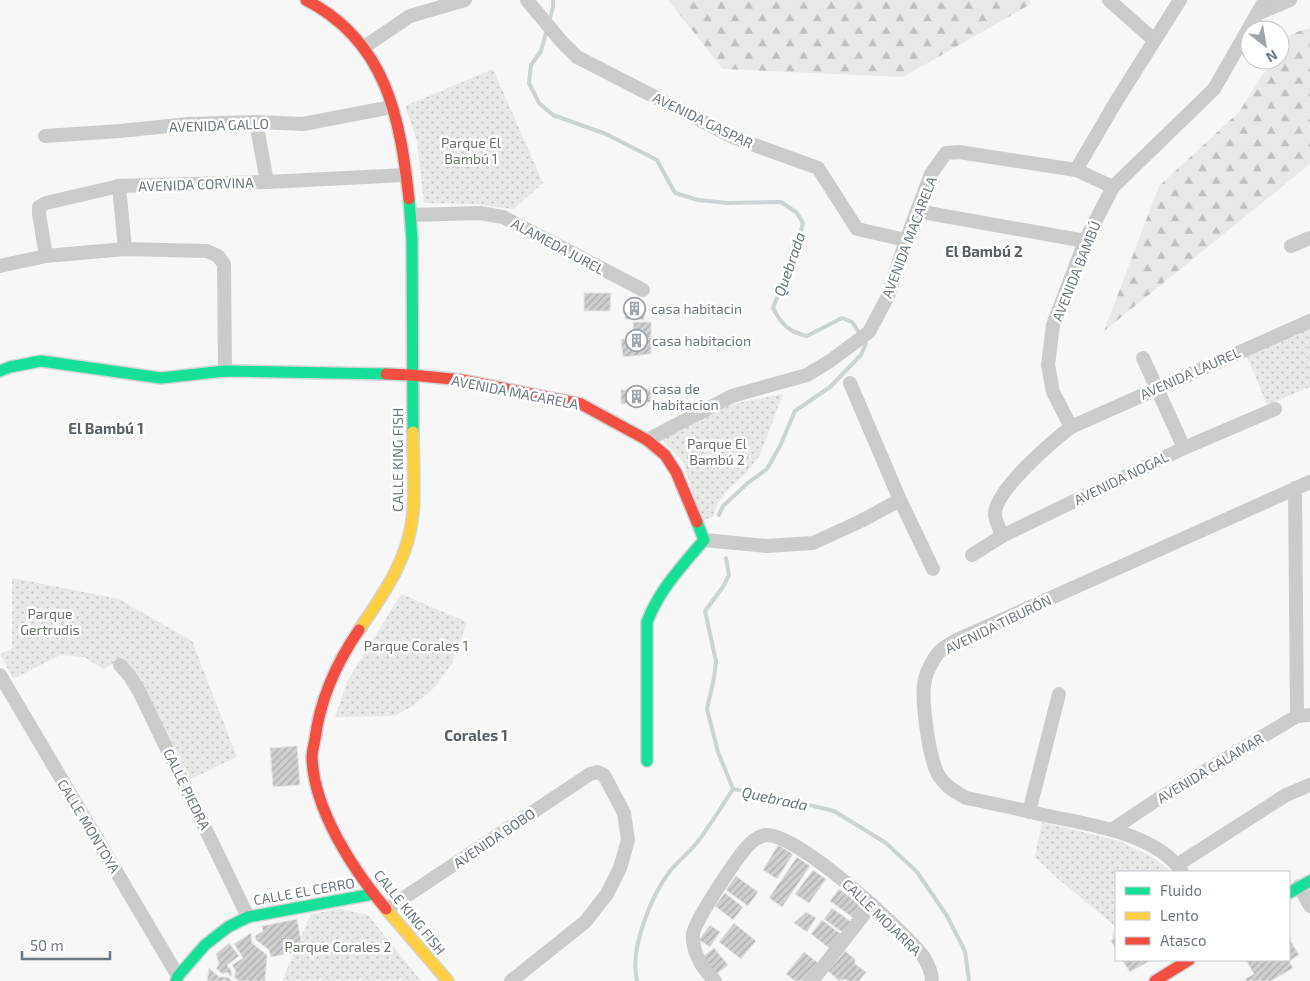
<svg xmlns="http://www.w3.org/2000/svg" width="1310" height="981" font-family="'Exo 2',sans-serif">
<defs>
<pattern id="green-dots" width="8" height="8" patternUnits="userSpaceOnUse" patternTransform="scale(1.25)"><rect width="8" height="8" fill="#e6e9e5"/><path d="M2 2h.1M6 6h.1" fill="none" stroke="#bec2bf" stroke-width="1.8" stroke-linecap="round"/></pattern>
<pattern id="forest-firs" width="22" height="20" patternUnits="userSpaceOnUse" patternTransform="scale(1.25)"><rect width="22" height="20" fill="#e6e9e5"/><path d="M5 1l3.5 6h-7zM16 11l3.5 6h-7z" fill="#bec2bf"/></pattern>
<pattern id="building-hatch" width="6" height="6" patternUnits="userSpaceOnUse" patternTransform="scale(1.25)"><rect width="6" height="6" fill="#cecfd0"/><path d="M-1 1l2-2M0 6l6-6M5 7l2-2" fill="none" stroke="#abadae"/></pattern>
</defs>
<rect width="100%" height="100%" fill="#f7f7f7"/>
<!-- green -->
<g fill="url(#green-dots)">
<polygon points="493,69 543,183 514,209 474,204 424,203 417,141 405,106"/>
<polygon points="1310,326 1310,387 1267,405 1246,354"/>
<polygon points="783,394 760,455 747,472 728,490 717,504 713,517 702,521 683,462 661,439 732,404"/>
<polygon points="12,578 119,599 192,641 237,757 191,779 144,688 123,658 103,669 84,657 60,655 13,679 0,654 12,649"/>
<polygon points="401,594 467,622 452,663 436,686 413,706 394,716 335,717 347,682"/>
<polygon points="1042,822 1119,841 1152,857 1172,872 1116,872 1116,937 1111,941 1115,926 1056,877 1035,857"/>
<polygon points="341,909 368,915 421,981 282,981 311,914"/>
</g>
<!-- forest -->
<g fill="url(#forest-firs)">
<polygon points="668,0 1030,0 1031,4 903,77 723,69"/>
<path d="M1310 28V164L1104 331 1159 186 1239 112 1272 60H1280C1280 36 1290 34 1310 28Z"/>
</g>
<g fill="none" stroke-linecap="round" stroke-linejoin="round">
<!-- stream -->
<g stroke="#ccd3d5" stroke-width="4">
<polyline points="549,22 553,7 553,0"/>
<path d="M547 29 541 51 531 65 529 83 539 103 553 115 606 134 657 160 675 193 698 200 728 203 781 202 797 213 803 223 798 243 773 308C782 325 789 332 807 336L842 318 852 322 860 334"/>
<polyline points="719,515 723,506 749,482 767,469 780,446 795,411 830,387 861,355 866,343 864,340"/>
<polyline points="726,558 729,575 723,587 705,611 716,661 714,678 707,709 718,752 733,789"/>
<polyline points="733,789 776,797 834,811 886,843 917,872 947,916 965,951 969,981"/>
<path d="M637 981C629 950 651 896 670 871 679 860 691 851 699 840 711 824 722 806 733 789"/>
</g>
</g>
<!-- building -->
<g fill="url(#building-hatch)" stroke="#e6e6e6">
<polygon points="584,293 611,293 610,311 584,311"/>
<polygon points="625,303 645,303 644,320 625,319"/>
<polygon points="633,322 651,322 651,354 623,357 621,341 622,339 634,338"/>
<polygon points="651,389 651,402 621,404 621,390"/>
<polygon points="297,746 300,785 273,787 270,748"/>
<polygon points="778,845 793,854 777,879 763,870"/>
<polygon points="797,857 810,866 782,907 769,898"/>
<polygon points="813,870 826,879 809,903 795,894"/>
<polygon points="736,876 758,892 748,906 726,890"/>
<polygon points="839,889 865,908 856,920 830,901"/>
<polygon points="725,893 743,907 733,920 715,906"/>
<polygon points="832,908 854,924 846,935 824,919"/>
<polygon points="806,912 816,918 807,932 794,923"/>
<polygon points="297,919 303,951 271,957 269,950 256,940 255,936 263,931 262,926"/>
<polygon points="822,920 841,934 833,951 811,934"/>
<polygon points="734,923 756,941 741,959 719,942"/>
<polygon points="710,925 720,932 710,947 699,940"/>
<polygon points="251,933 252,943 267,955 265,981 239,981 234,977 236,971 232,965 243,958 234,944"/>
<polygon points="1116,937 1116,949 1111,941"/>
<polygon points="1289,938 1299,955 1289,961 1293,968 1271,981 1247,981 1245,979 1254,974 1246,960 1289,960"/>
<polygon points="229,943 239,956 227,965 232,972 231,977 227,972 223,974 216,969 219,964 216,954"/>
<polygon points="714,948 728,965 714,976 700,959"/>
<polygon points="845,951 855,959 855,964 866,972 859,981 847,981 845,979 839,981 828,971"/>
<polygon points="804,952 821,965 808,981 795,981 786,974"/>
<polygon points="1122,960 1151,960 1130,972"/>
<polygon points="209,968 219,977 228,977 232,981 207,981"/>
</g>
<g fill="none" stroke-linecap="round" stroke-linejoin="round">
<defs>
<g id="fast">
<polyline points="409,199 412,239 413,432"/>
<polyline points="0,371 10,367 41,361 161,378 225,371 386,374"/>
<path d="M647 761V622C659 590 682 566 704 540L697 522"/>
<polyline points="1289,893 1310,881"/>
<polyline points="176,981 178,976 205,945 228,927 248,917 373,894"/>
</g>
<g id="slow">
<path d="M359 630C384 593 409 559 413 513 415 487 413 459 413 432"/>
<polyline points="386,909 448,981"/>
</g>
<g id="jam">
<path d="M306 0C386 41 400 117 409 199"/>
<polyline points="386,374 411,375 462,380 581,404 647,440 665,455 676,472 697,522"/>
<path d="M359 630C337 662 320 700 315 739 314 745 312 751 312 758 314 810 353 870 386 909"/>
<polyline points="1155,981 1189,960"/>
</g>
</defs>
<!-- fast casing -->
<use href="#fast" stroke="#d3d4d5" stroke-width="14"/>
<!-- slow casing -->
<use href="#slow" stroke="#d3d4d5" stroke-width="14"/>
<!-- jam casing -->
<use href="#jam" stroke="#d3d4d5" stroke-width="14"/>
<!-- street -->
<g stroke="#cacccc" stroke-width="14">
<polyline points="527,0 561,41 577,57 735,138 818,168 857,229 906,240"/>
<polyline points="1109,0 1154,40"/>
<polyline points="1259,13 1290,0"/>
<polyline points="364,47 410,16 465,0"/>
<polyline points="256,122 267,182"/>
<polyline points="45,136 120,131 188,124 256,122 303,124 392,107"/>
<polyline points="1076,170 1117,100 1180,0"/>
<polyline points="119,186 125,249"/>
<polyline points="917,211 1085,241"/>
<polyline points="411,215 480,213 503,217 643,290"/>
<polyline points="1291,246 1310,238"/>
<polyline points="46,256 39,214 39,207 46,203 119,186 267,182 405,175"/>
<polyline points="0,266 46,256 125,249 207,251 218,256 224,264 225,371"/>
<polyline points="1143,358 1184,448"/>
<polyline points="850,383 900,500 933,569"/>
<polyline points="1071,427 1310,321"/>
<polyline points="647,440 732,396 807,375 830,361 869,332 888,296 906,240 931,174 946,153 959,152 1076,170 1113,187"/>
<polyline points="1295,488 1297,716"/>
<path d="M1002 536C1000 529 995 520 995 514 995 490 1053 441 1071 427L1053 392 1048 365 1053 325 1085 241 1113 187 1214 89 1265 0"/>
<polyline points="704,540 767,546 813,543 861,521 900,500"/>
<polyline points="972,555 1002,536 1184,448 1275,409"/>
<polyline points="120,665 129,675 139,691 248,917"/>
<polyline points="0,675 178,976"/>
<polyline points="1029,812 1059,694"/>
<polyline points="1113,829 1155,801 1297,716 1310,715"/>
<polyline points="1177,865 1286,795 1310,785"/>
<path d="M1182 872C1157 833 1086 824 1044 815 1018 809 992 803 966 798 955 791 946 787 939 776 929 760 922 704 924 685 925 675 930 665 936 656 942 646 958 640 968 635L1310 482"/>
<polyline points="1299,886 1310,906"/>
<polyline points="387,909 590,774 597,772 604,775 624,813 628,840 620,868 607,894 585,922 511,981"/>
<path d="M715 981C703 969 692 953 693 934 694 922 741 850 752 842 755 839 762 836 765 835 797 832 903 930 923 956 928 964 932 972 932 981"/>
<polyline points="812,981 872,904"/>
</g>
<!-- fast -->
<use href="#fast" stroke="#16e098" stroke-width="11"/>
<!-- slow -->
<use href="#slow" stroke="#ffcf43" stroke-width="11"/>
<!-- jam -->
<use href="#jam" stroke="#f24e42" stroke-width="11"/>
</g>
<!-- icons -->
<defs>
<symbol id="building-ring" viewBox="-11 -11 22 22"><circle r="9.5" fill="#fff" stroke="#9ca4ac" stroke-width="1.5"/><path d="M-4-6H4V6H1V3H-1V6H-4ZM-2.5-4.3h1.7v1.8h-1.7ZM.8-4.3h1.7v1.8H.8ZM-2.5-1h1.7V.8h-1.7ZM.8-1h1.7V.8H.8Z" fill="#9ca4ac"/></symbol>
</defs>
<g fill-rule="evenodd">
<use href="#building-ring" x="622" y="296" width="25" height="25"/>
<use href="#building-ring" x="624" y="328" width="25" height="25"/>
<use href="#building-ring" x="624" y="384" width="25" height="25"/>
</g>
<g text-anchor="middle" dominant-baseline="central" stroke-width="5" stroke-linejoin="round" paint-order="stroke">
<!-- street labels -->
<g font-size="14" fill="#6b7884" stroke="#fff">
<text transform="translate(703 120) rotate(26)">AVENIDA GASPAR</text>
<text transform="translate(219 125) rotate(-2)">AVENIDA GALLO</text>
<text transform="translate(196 184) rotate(-2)">AVENIDA CORVINA</text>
<text transform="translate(909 237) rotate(-69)">AVENIDA MACARELA</text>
<text transform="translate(558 246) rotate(28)">ALAMEDA JUREL</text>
<text transform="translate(1076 271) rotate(-68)">AVENIDA BAMBÚ</text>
<text transform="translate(1190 373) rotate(-24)">AVENIDA LAUREL</text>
<text transform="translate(515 392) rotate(11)">AVENIDA MACARELA</text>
<text transform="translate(397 460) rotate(-90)">CALLE KING FISH</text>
<text transform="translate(1121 478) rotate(-26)">AVENIDA NOGAL</text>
<text transform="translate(998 624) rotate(-26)">AVENIDA TIBURÓN</text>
<text transform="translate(1210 768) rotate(-31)">AVENIDA CALAMAR</text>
<text transform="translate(187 789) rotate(64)">CALLE PIEDRA</text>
<text transform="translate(89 826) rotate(59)">CALLE MONTOYA</text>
<text transform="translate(494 838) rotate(-34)">AVENIDA BOBO</text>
<text transform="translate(304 891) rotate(-10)">CALLE EL CERRO</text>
<text transform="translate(410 912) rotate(51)">CALLE KING FISH</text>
<text transform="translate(882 917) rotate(44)">CALLE MOJARRA</text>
</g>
<!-- park labels -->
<g font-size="14" fill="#677665" stroke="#fff">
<text x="471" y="142">Parque El<tspan x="471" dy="16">Bambú 1</tspan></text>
<text x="717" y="443">Parque El<tspan x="717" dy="16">Bambú 2</tspan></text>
<text x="50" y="613">Parque<tspan x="50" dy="16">Gertrudis</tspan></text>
<text x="416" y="645">Parque Corales 1</text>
<text x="338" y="946">Parque Corales 2</text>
</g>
<!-- poi labels -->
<g font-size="14" fill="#6b7884" stroke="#fff" text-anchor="start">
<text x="651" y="308">casa habitacin</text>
<text x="652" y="340">casa habitacion</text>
<text x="652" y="388">casa de<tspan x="652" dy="16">habitacion</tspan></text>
</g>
<!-- neighbourhood labels -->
<g font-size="15" font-weight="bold" fill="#586169" stroke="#fff">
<text x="984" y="251">El Bambú 2</text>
<text x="106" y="428">El Bambú 1</text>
<text x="476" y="735">Corales 1</text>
</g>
<!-- water labels -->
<g font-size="15" font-style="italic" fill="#67777f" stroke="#fff">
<text transform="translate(789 264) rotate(-71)">Quebrada</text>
<text transform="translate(775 798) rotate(12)">Quebrada</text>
</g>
</g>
<!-- legend -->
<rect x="1115" y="871" width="175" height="90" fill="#ffffff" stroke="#c4c9ce"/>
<rect x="1125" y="887" width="25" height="8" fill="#16e098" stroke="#c4c9ce"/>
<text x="1160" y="896" font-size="15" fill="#6b7884">Fluido</text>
<rect x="1125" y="912" width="25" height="8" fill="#ffcf43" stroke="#c4c9ce"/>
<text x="1160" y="921" font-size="15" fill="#6b7884">Lento</text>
<rect x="1125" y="937" width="25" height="8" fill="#f24e42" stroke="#c4c9ce"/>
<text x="1160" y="946" font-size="15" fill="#6b7884">Atasco</text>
<!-- north arrow -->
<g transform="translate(1265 45) rotate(149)"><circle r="24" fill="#ffffff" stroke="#c4c9ce"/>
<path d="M0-4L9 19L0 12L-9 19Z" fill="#9ca4ac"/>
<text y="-8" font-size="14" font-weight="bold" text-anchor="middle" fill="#6b7884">N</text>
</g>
<!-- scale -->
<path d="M22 951v8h88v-8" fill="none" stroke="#6b7884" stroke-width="2.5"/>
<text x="30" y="951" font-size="15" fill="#6b7884" stroke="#ffffff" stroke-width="4" paint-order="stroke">50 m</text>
</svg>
